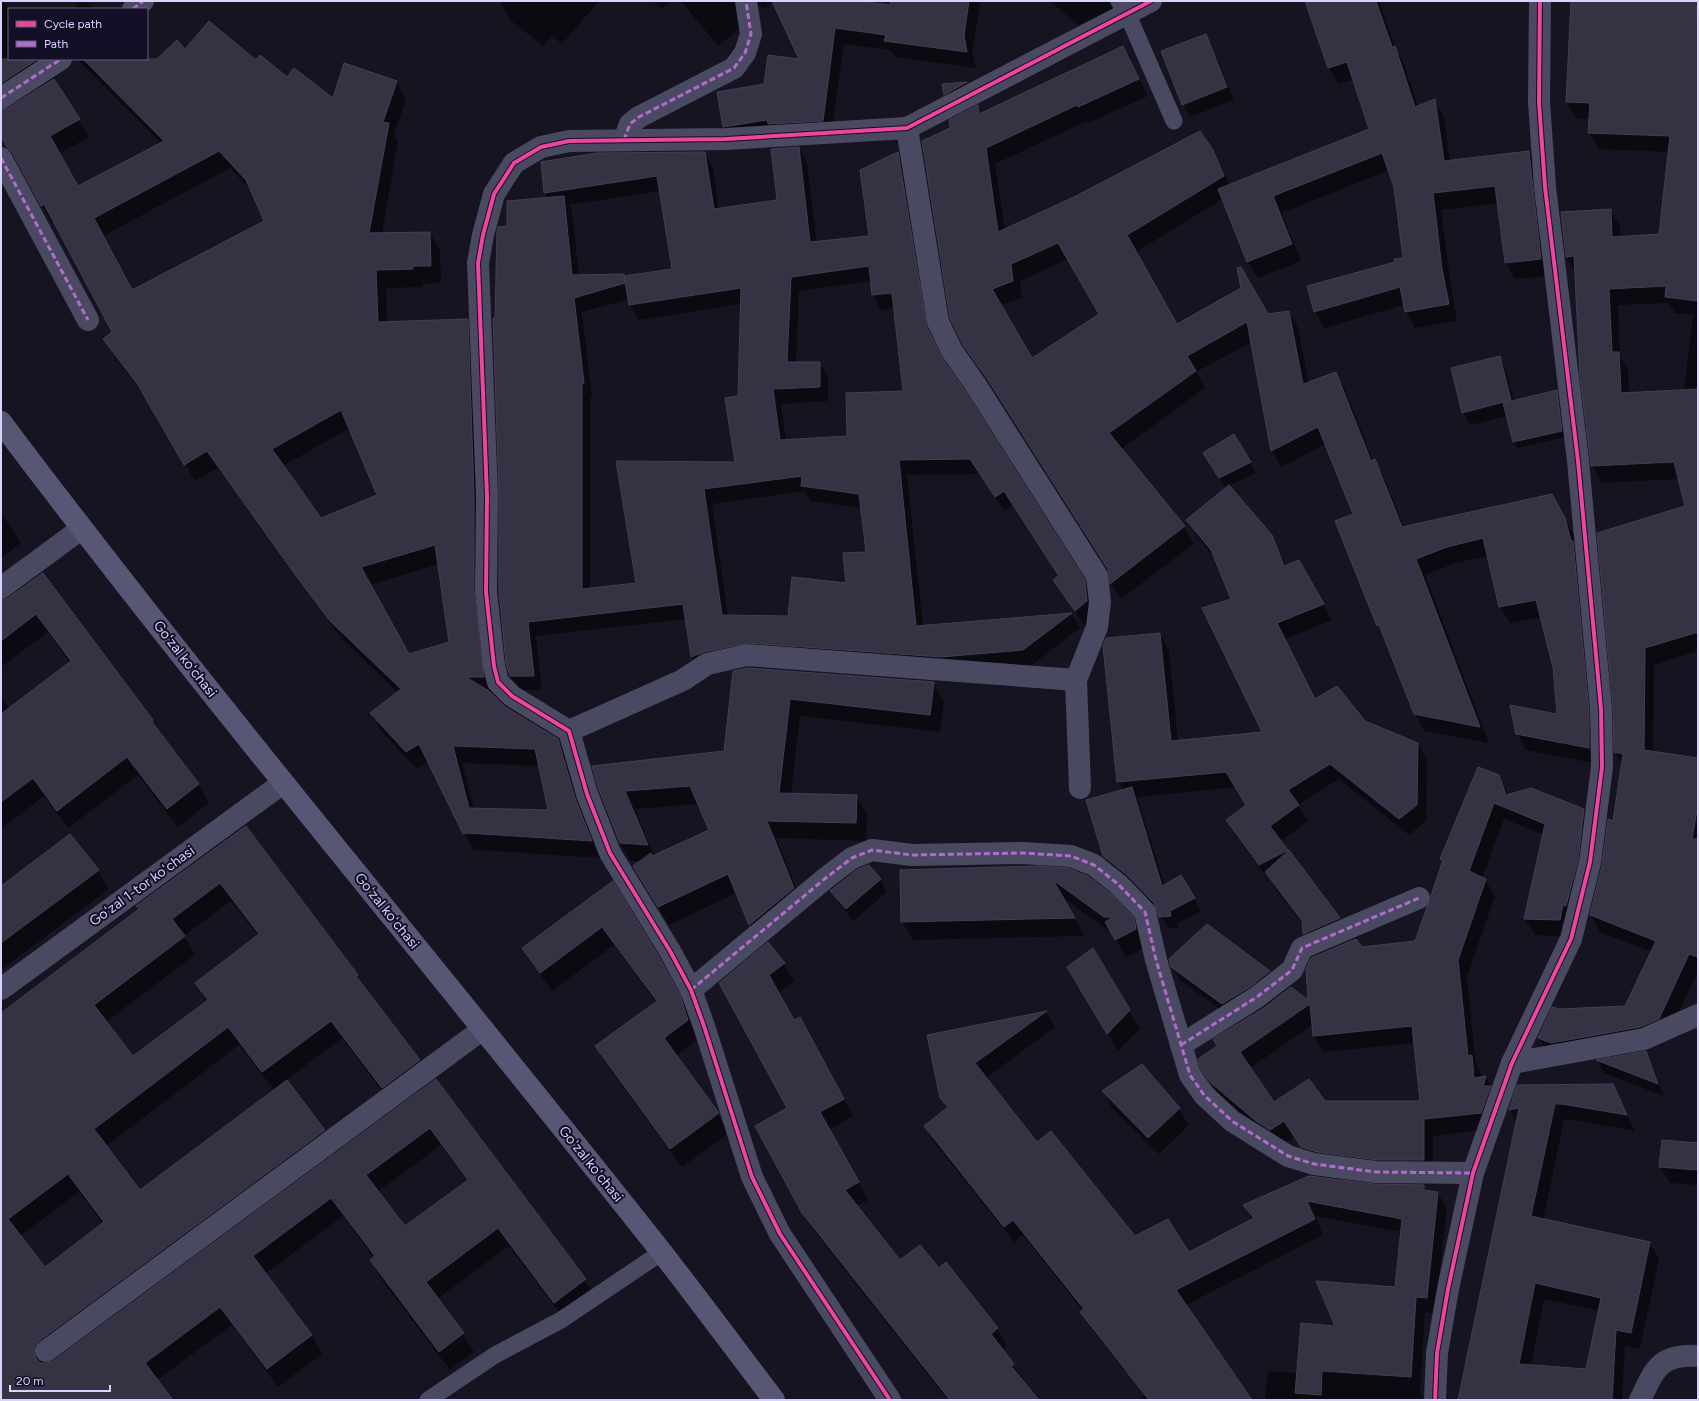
<svg xmlns="http://www.w3.org/2000/svg" width="1699" height="1401" font-family="Figtree,sans-serif">
<rect width="100%" height="100%" fill="#161421"/>
<!-- shadow -->
<g fill="#0007" fill-rule="evenodd">
<polygon points="1,1 7,1 4,3 9,10 9,59 40,59 49,74 1,106"/>
<polygon points="81,1 85,1 92,9 73,9"/>
<polygon points="503,1 599,1 562,44 552,36 543,46 510,20 501,4"/>
<polygon points="652,1 670,1 662,9"/>
<polygon points="681,1 775,1 765,9 761,6 754,5 743,26 718,46"/>
<polygon points="776,1 849,1 891,6 892,1 981,1 972,52 976,68 895,57 891,50 844,44 831,137 733,142 724,126 765,85 800,60"/>
<polygon points="1050,1 1108,1 1114,11 1092,37"/>
<path d="M1306 1H1379L1396 50 1404 64 1418 107 1434 101 1444 117 1450 162 1528 152 1538 169 1550 276 1515 279 1506 263 1499 203 1441 210 1451 286 1457 321 1415 328 1406 312 1404 305 1324 328 1315 311 1404 259 1395 187 1389 170 1282 213 1301 261 1258 278 1248 262 1223 199 1136 252 1177 325 1289 312 1298 328 1309 383 1335 373 1345 389 1373 461 1375 460 1384 477 1404 527 1552 496 1574 535 1598 764 1526 750 1517 733 1558 715 1554 667 1542 617 1510 623 1500 606 1488 556 1456 563 1425 575 1489 743 1424 731 1415 714 1386 640 1378 626 1336 522 1354 514 1326 444 1281 467 1272 451 1252 342 1196 372 1205 388 1121 449 1184 527 1194 544 1121 599 1111 583 1109 571 964 344 951 128 977 107 982 114 1123 47 1148 96 1088 123 1087 121 995 164 1005 230 1212 150 1230 186 1370 130 1353 80 1338 84 1329 68ZM1068 259 1100 315 1032 360 1001 305 1022 298 1020 281Z"/>
<path d="M1572 1H1698V651L1654 665 1653 753 1698 759V971L1668 1036 1548 1055 1539 1038 1560 1010 1626 1007 1652 952 1600 932 1591 915 1614 822 1622 765 1615 752 1614 708 1687 506 1679 479 1602 483 1592 466 1581 376 1576 273 1567 257 1611 211 1620 227 1621 237 1660 235 1669 152 1599 149 1589 132 1590 119H1577L1567 102ZM1669 303 1675 313 1693 315 1684 391 1629 394 1628 370 1620 357 1618 305Z"/>
<polygon points="1212,50 1219,63 1234,100 1190,117 1183,104 1162,52"/>
<path d="M186 51 256 61 287 78 334 99 396 82 406 100 394 134 398 141 382 234 430 233 440 250 441 283 422 284 423 287 386 288 387 323 467 320 477 338 483 610 493 694H491L505 707 558 740 568 758 601 858 478 850 474 851 428 761 417 769 381 731 371 713 398 693 341 638 304 589 218 468 195 481 150 403 115 357 105 339 113 333 54 222 52 223 1 134V111L8 109 53 80 89 137 59 154 78 187 161 143 77 59H136L146 70ZM230 168 253 193 266 221 132 291 103 236ZM350 428 379 496 321 519 283 466ZM439 564 450 642 409 655 370 585ZM462 763 540 766 549 811 474 809Z"/>
<polygon points="967,84 977,101 955,113 945,94 943,85"/>
<path d="M799 148 807 163 817 243 870 237 898 153 906 168 935 343 945 365 1084 581 1093 596 1095 616 1084 625 1055 580 1060 577 1013 505 1004 511 979 474 907 475 923 626 1072 614 1080 628 1032 665 950 672 757 657 701 671 692 657 686 619 536 636 542 690H519L510 675 500 496 496 319 508 227 548 199 545 193 704 153 713 168 719 210 778 201ZM660 191 673 270 625 277 623 275 579 276 572 212 569 205ZM871 281 873 295 881 310 895 308 904 392 848 437 786 441 781 404 828 401V377L819 363H796L799 291ZM629 299 630 305 639 320 741 304 736 464 618 462 637 584 590 589V398L592 397 582 312ZM805 491 810 501 862 508 867 553 847 584 789 617 728 616 712 504Z"/>
<polygon points="1499,357 1506,369 1514,401 1556,392 1560,397 1565,437 1517,448 1514,442 1507,416 1470,425 1463,413 1452,369"/>
<polygon points="1234,436 1256,473 1229,486 1271,536 1286,566 1298,561 1332,620 1285,639 1316,699 1365,722 1418,743 1427,760 1426,821 1409,835 1339,779 1298,805 1308,821 1281,841 1339,919 1350,937 1321,949 1277,891 1270,880 1269,880 1236,836 1227,821 1247,805 1236,787 1137,797 1165,886 1180,876 1201,911 1176,924 1178,928 1168,928 1159,913 1135,888 1111,869 1104,856 1123,790 1118,782 1104,646 1160,634 1169,650 1178,741 1263,733 1233,599 1216,560 1197,536 1187,520 1226,489 1211,464"/>
<polygon points="1,513 21,543 1,558"/>
<polygon points="42,574 152,721 161,736 199,785 209,803 178,827 138,775 68,828 44,796 1,829 1,697 10,709 70,663 48,632 1,667 1,601 9,599"/>
<path d="M734 672 933 683 944 701 940 732 800 716 791 795 856 796 867 814 866 841 776 838 804 906 760 942 750 925 737 893 669 925 645 885 641 861H631L620 843 600 790 725 752ZM699 804 710 830 654 856 635 809Z"/>
<path d="M1498 776 1509 795 1583 810 1593 827 1569 937 1535 935 1525 919 1544 835 1504 819 1482 878 1485 880 1495 896 1467 977 1476 1064 1481 1073V1078L1486 1077 1495 1094 1490 1129 1433 1136V1176L1312 1163 1294 1137 1280 1146 1222 1100 1202 1069 1311 1003 1362 948 1415 942 1432 900 1444 863 1441 859ZM1313 1025 1314 1036 1323 1052 1415 1043 1421 1102 1274 1103 1250 1068Z"/>
<path d="M246 827 357 975 368 994 419 1061 429 1079 393 1106 342 1038 286 1080 324 1131 334 1149 49 1359 45 1364 54 1362 436 1081 585 1280 596 1298 566 1321 509 1246 437 1299 463 1334 474 1352 450 1370 381 1279 371 1260 374 1258 343 1216 265 1274 312 1335 322 1354 278 1387 232 1325 157 1380 172 1400H1V1014L140 910ZM231 901 258 936 196 983 207 1002 133 1058 106 1022 195 955 184 936ZM239 1045 274 1090 140 1192 105 1147ZM441 1145 468 1182 405 1228 378 1192ZM79 1192 103 1224 45 1268 20 1236Z"/>
<polygon points="1037,867 1133,919 1144,938 1146,947 1126,958 1113,934 1061,896 1085,936 913,940 902,921"/>
<polygon points="98,871 109,889 1,970 1,885 12,877 13,878"/>
<polygon points="880,879 887,892 853,921 839,903 831,891"/>
<polygon points="612,883 669,977 690,1015 698,1039 676,1056 718,1114 729,1133 682,1167 607,1065 596,1047 656,1002 614,945 552,991 534,966 523,948"/>
<polygon points="1207,925 1269,972 1276,984 1230,1016 1180,980 1172,967"/>
<polygon points="784,964 794,981 779,993 794,1021 800,1018 853,1116 829,1130 868,1200 856,1206 900,1261 938,1270 997,1328 1007,1346 1002,1350 1038,1400 948,1400 814,1231 803,1213 789,1108 720,983"/>
<polygon points="1069,967 1129,1011 1140,1029 1118,1051"/>
<polygon points="1046,1012 1055,1027 986,1078 1037,1143 1135,1237 1189,1253 1253,1220 1245,1206 1374,1185 1424,1186 1427,1191 1438,1193 1447,1209 1435,1314 1425,1312 1420,1393 1424,1400 1265,1400 1268,1371 1298,1373 1337,1327 1396,1288 1402,1232 1315,1216 1323,1235 1186,1305 1251,1400 1138,1400 1165,1377 1148,1357 1127,1374 1091,1328 1081,1313 1083,1311 1023,1235 1014,1242 934,1142 925,1126 947,1109 941,1097 928,1036"/>
<polygon points="1645,1052 1652,1065 1664,1096 1604,1073 1598,1061"/>
<path d="M1612 1085 1635 1131 1572 1120H1564L1543 1220 1650 1243 1659 1259 1640 1349 1625 1346 1622 1400H1459L1517 1123 1510 1109ZM1544 1299 1600 1311 1587 1370 1531 1365Z"/>
<polygon points="1103,1091 1179,1109 1189,1125 1159,1154 1112,1108"/>
<polygon points="1698,1144 1698,1185 1670,1183 1660,1167"/>
<polygon points="1698,1214 1698,1225 1696,1222"/>
<polygon points="1698,1390 1698,1400 1695,1400"/>
</g>
<!-- building -->
<g fill="#343243" stroke="#433f54" fill-rule="evenodd">
<polygon points="772,1 857,1 890,5 891,1 969,1 964,35 967,52 884,41 886,35 835,28 823,121 768,124 767,120 723,127 717,92 764,84 768,55 799,59"/>
<polygon points="1305,1 1376,1 1392,47 1395,46 1415,107 1435,99 1444,161 1529,151 1541,259 1505,263 1495,186 1433,193 1442,269 1449,304 1405,312 1400,287 1314,312 1307,286 1395,262 1394,259 1403,258 1394,187 1382,153 1273,196 1292,244 1247,262 1218,189 1369,129 1347,62 1328,68"/>
<polygon points="1571,1 1696,1 1698,33 1698,301 1665,297 1666,286 1609,289 1612,352 1619,352 1621,393 1698,389 1698,632 1645,648 1644,750 1698,758 1698,804 1692,839 1698,839 1698,957 1689,954 1659,1019 1640,1027 1551,1043 1538,1038 1552,1007 1560,1009 1625,1006 1656,941 1590,915 1602,865 1608,819 1613,821 1623,754 1614,752 1613,708 1597,533 1685,506 1674,462 1591,466 1580,376 1574,256 1566,257 1561,212 1611,209 1612,237 1659,234 1670,136 1588,133 1590,103 1566,102"/>
<path d="M209 21 256 60 260 55 287 77 294 68 333 98 344 63 397 81 383 122 389 123 369 233 430 232 431 266H413V269L376 270 378 322 468 319 474 496V592L484 677H466L489 691 505 707 558 739 575 798 592 841 467 833 463 834 419 744 406 752 370 713 401 689 329 620 293 572 207 451 184 465 138 385 103 339 112 332 44 204 41 206 12 152 7 147 1 136V110L8 108 54 79 80 119 50 136 78 186 164 141 83 59H157L177 40 185 49ZM219 151 246 180 264 221 132 290 94 218ZM341 410 377 495 321 518 272 449ZM435 545 449 642 409 654 361 567ZM453 746 535 749 548 810 469 808Z"/>
<polygon points="1206,34 1227,87 1182,105 1161,51"/>
<path d="M1123 46 1139 79 1078 107 1077 105 986 148 998 232 1076 196 1200 131 1213 150 1224 176 1127 235 1177 324 1241 288 1237 268 1241 267 1268 314 1289 311 1303 384 1336 372 1371 461 1375 459 1402 527 1552 494 1565 518 1571 541H1573L1589 710V748L1516 734 1510 705 1557 714 1553 667 1536 600 1499 607 1483 538 1447 547 1416 559 1480 727 1414 714 1379 625 1377 626 1335 521 1353 514 1318 427 1271 451 1247 322 1187 356 1196 371 1109 433 1185 526 1110 584 1108 569 986 377 963 345 950 318 922 141 950 128 949 120 978 105 979 114ZM1058 243 1099 314 1032 358 992 289 1013 281 1011 264Z"/>
<polygon points="1,59 38,59 1,83"/>
<polygon points="967,82 944,95 942,84"/>
<path d="M799 147 810 242 869 236 860 170 898 152 927 327 942 358 965 391 1085 580 1087 601 1075 611 1053 580 1059 576 1004 491 995 497 970 459 899 460 916 626 1072 613 1023 650 941 657 748 643 704 652 691 657 683 604 528 622 534 676H510L506 664 499 591V496L493 318H495L497 231 498 227 507 226V201L564 196 572 275 624 274V276L672 269 657 176 544 193 541 162 597 153 705 152 714 209 777 200 771 149ZM869 266 872 295 892 293 903 391 846 393 847 436 780 440 773 389 820 387V362H787L791 277ZM624 276 629 305 741 288 738 396 725 398 735 462 616 461 636 583 582 589V383H584L574 298 625 283ZM802 476 801 486 859 494 866 552 843 553 846 583 792 577 788 616 722 615 704 489Z"/>
<polygon points="1500,356 1511,400 1462,413 1451,368"/>
<polygon points="1557,390 1562,431 1513,442 1503,403"/>
<polygon points="1234,434 1251,462 1219,478 1203,453"/>
<polygon points="1229,485 1272,535 1284,566 1299,560 1324,604 1277,623 1315,699 1337,686 1365,721 1418,743 1417,805 1399,819 1330,764 1288,790 1299,805 1270,826 1288,850 1259,865 1226,820 1246,805 1226,772 1117,782 1103,646 1106,638 1160,633 1171,741 1262,732 1202,608 1231,599 1211,550 1186,520"/>
<polygon points="43,573 153,720 152,722 199,784 167,809 127,757 57,811 33,778 1,802 1,714 71,661 36,614 1,641 1,600 8,598"/>
<polygon points="748,668 934,682 930,715 790,699 779,793 857,795 856,823 767,821 794,888 749,925 728,874 658,907 633,866 651,853 652,856 709,830 690,786 625,791 648,845 620,843 599,790 592,766 724,751 733,671"/>
<path d="M1478 767 1499 775 1506 795 1531 788 1584 809 1578 860 1566 906 1563 905 1560 920 1524 919 1545 824 1494 803 1469 871 1486 879 1458 960 1468 1056 1472 1055 1474 1078 1486 1076 1483 1086H1491L1481 1113 1424 1119V1160H1377L1317 1152 1301 1147 1284 1121 1270 1130 1256 1121 1211 1083 1201 1070 1198 1059 1217 1046 1213 1039 1264 1008 1291 987 1308 1000 1306 969 1311 958 1356 939 1362 947 1415 941 1427 907 1431 900V896L1443 860 1440 859ZM1310 1004 1313 1036 1412 1026 1420 1101H1325L1309 1079 1274 1102 1240 1052Z"/>
<polygon points="1132,787 1162,886 1181,875 1195,898 1170,911 1171,916 1159,917 1154,903 1127,875 1103,856 1086,800"/>
<path d="M246 826 358 975 356 976 420 1060 382 1088 331 1021 262 1072 228 1027 94 1129 140 1190 287 1080 325 1130 39 1341 35 1346 34 1352 36 1359 41 1363H47L53 1361 436 1079 586 1279 554 1303 498 1228 426 1282 464 1333 439 1352 370 1260 375 1256 331 1198 253 1256 312 1335 267 1369 220 1307 145 1363 173 1400H1V1013L139 909 136 906ZM220 883 259 934 195 983 208 1000 133 1056 94 1005 185 936 172 919ZM430 1128 468 1180 405 1226 366 1175ZM68 1174 104 1222 45 1267 8 1219Z"/>
<polygon points="70,834 99,870 1,943 1,886"/>
<polygon points="1289,850 1340,918 1303,934 1302,921 1265,872"/>
<polygon points="869,865 881,879 846,909 830,891 858,869"/>
<polygon points="1037,866 1068,868 1088,876 1110,893 1134,918 1136,929 1115,940 1105,922 1113,917 1104,917 1053,880 1075,918 901,922 900,870"/>
<polygon points="613,881 659,957 680,995 688,1020 664,1038 719,1113 670,1149 595,1046 657,1001 602,927 540,973 522,948"/>
<polygon points="1207,924 1270,971 1250,987 1222,1004 1171,967 1169,959"/>
<polygon points="768,942 785,963 769,975 794,1020 800,1017 844,1099 820,1112 859,1182 845,1190 900,1260 920,1245 939,1268 946,1262 998,1328 991,1334 1014,1364 1011,1366 1039,1400 950,1400 802,1213 755,1126 787,1108 719,983"/>
<polygon points="1093,948 1130,1010 1107,1034 1067,967"/>
<polygon points="1047,1011 975,1063 1037,1142 1051,1131 1135,1236 1168,1219 1189,1252 1254,1218 1243,1205 1309,1176 1374,1184 1424,1185 1424,1190 1438,1192 1427,1298 1416,1297 1411,1377 1322,1371 1321,1395 1295,1393 1301,1323 1335,1326 1316,1281 1395,1287 1402,1219 1307,1201 1315,1219 1176,1290 1252,1400 1149,1400 1080,1312 1084,1309 1013,1220 1004,1227 924,1126 948,1107 940,1098 927,1035"/>
<polygon points="1646,1051 1658,1084 1596,1060"/>
<polygon points="1142,1064 1180,1108 1148,1138 1102,1091"/>
<path d="M1613 1084 1627 1115 1562 1104H1555L1531 1216 1650 1242 1631 1333 1616 1330 1612 1400H1458L1519 1108 1509 1110 1517 1085ZM1535 1283 1601 1298 1586 1369 1519 1364Z"/>
<polygon points="1662,1140 1698,1143 1698,1170 1659,1167"/>
</g>
<g fill="none" stroke-linecap="round" stroke-linejoin="round">
<!-- service -->
<g stroke="#4a4962" stroke-width="17">
<polyline points="1119,1 1127,13 1174,121"/>
<polyline points="428,1400 495,1355 561,1320 662,1252"/>
</g>
<!-- minor -->
<g stroke="#4a4962" stroke-width="22">
<polyline points="133,9 143,1"/>
<polyline points="1,98 61,59"/>
<polyline points="907,128 938,322 952,351 975,384 1097,576 1100,602 1097,627 1076,680 1080,788"/>
<polyline points="624,140 630,124 639,117 734,68 745,53 751,34 746,1"/>
<polyline points="1,158 88,320"/>
<polyline points="1,588 81,529"/>
<polyline points="569,731 683,680 707,664 747,655 1076,680"/>
<polyline points="1,989 283,783"/>
<polyline points="691,990 827,877 852,858 872,850 912,855 1023,853 1071,856 1094,865 1118,884 1145,912 1156,960 1190,1075 1204,1095 1232,1121 1288,1156 1314,1164 1376,1172 1473,1173"/>
<polyline points="1181,1045 1257,997 1292,970 1302,948 1419,898"/>
<polyline points="1512,1063 1644,1039 1698,1015"/>
<polyline points="46,1351 483,1029"/>
<polyline points="890,1400 780,1234 752,1177 704,1026 691,990 670,951 610,853 587,794 569,731 512,696 498,682 494,666 486,592 487,496 478,263 483,235 494,194 514,163 541,147 569,141 726,139 907,128 1151,1"/>
<polyline points="1435,1400 1437,1353 1448,1289 1473,1173 1512,1063 1571,939 1590,862 1602,767 1601,709 1578,461 1545,187 1539,102 1540,1"/>
<path d="M1640 1400C1655 1369 1659 1354 1698 1356"/>
</g>
<!-- secondary -->
<path stroke="#575674" stroke-width="22" d="M1 422C213 704 442 974 660 1250 699 1300 736 1350 774 1400"/>
<!-- quiet -->
<g stroke="#b06ccc" stroke-width="3" stroke-dasharray="6 3" stroke-linecap="butt">
<polyline points="133,9 143,1"/>
<polyline points="1,98 61,59"/>
<polyline points="624,140 630,124 639,117 734,68 745,53 751,34 746,1"/>
<polyline points="1,158 88,320"/>
<polyline points="691,990 827,877 852,858 872,850 912,855 1023,853 1071,856 1094,865 1118,884 1145,912 1156,960 1190,1075 1204,1095 1232,1121 1288,1156 1314,1164 1376,1172 1473,1173"/>
<polyline points="1181,1045 1257,997 1292,970 1302,948 1419,898"/>
</g>
<defs>
<g id="cycleway">
<polyline points="890,1400 780,1234 752,1177 704,1026 691,990 670,951 610,853 587,794 569,731 512,696 498,682 494,666 486,592 487,496 478,263 483,235 494,194 514,163 541,147 569,141 726,139 907,128 1151,1"/>
<polyline points="1435,1400 1437,1353 1448,1289 1473,1173 1512,1063 1571,939 1590,862 1602,767 1601,709 1578,461 1545,187 1539,102 1540,1"/>
</g>
</defs>
<!-- cycleway casing -->
<use href="#cycleway" stroke="#130f26" stroke-width="6"/>
<!-- cycleway -->
<use href="#cycleway" stroke="#ed469a" stroke-width="4"/>
</g>
<g text-anchor="middle" dominant-baseline="central" stroke-width="4" stroke-linejoin="round" paint-order="stroke">
<!-- street labels -->
<g font-size="14" fill="#d9d4ff" stroke="#130f26">
<text transform="translate(185 659) rotate(52)">Goʻzal koʻchasi</text>
<text transform="translate(142 886) rotate(-36)">Goʻzal 1-tor koʻchasi</text>
<text transform="translate(387 911) rotate(51)">Goʻzal koʻchasi</text>
<text transform="translate(591 1164) rotate(51)">Goʻzal koʻchasi</text>
</g>
</g>
<!-- border -->
<rect width="1699" height="1401" fill="none" stroke="#d9d4ff" stroke-width="4"/>
<!-- legend -->
<rect x="8" y="8" width="140" height="52" fill="#130f26" stroke="#625e7d"/>
<rect x="16" y="21" width="20" height="6" fill="#ed469a" stroke="#625e7d"/>
<text x="44" y="28" font-size="12" fill="#d9d4ff">Cycle path</text>
<rect x="16" y="41" width="20" height="6" fill="#b06ccc" stroke="#625e7d"/>
<text x="44" y="48" font-size="12" fill="#d9d4ff">Path</text>
<!-- scale -->
<path d="M10 1385v6h100v-6" fill="none" stroke="#d9d4ff" stroke-width="2"/>
<text x="16" y="1385" font-size="12" fill="#d9d4ff" stroke="#130f26" stroke-width="3" paint-order="stroke">20 m</text>
</svg>
